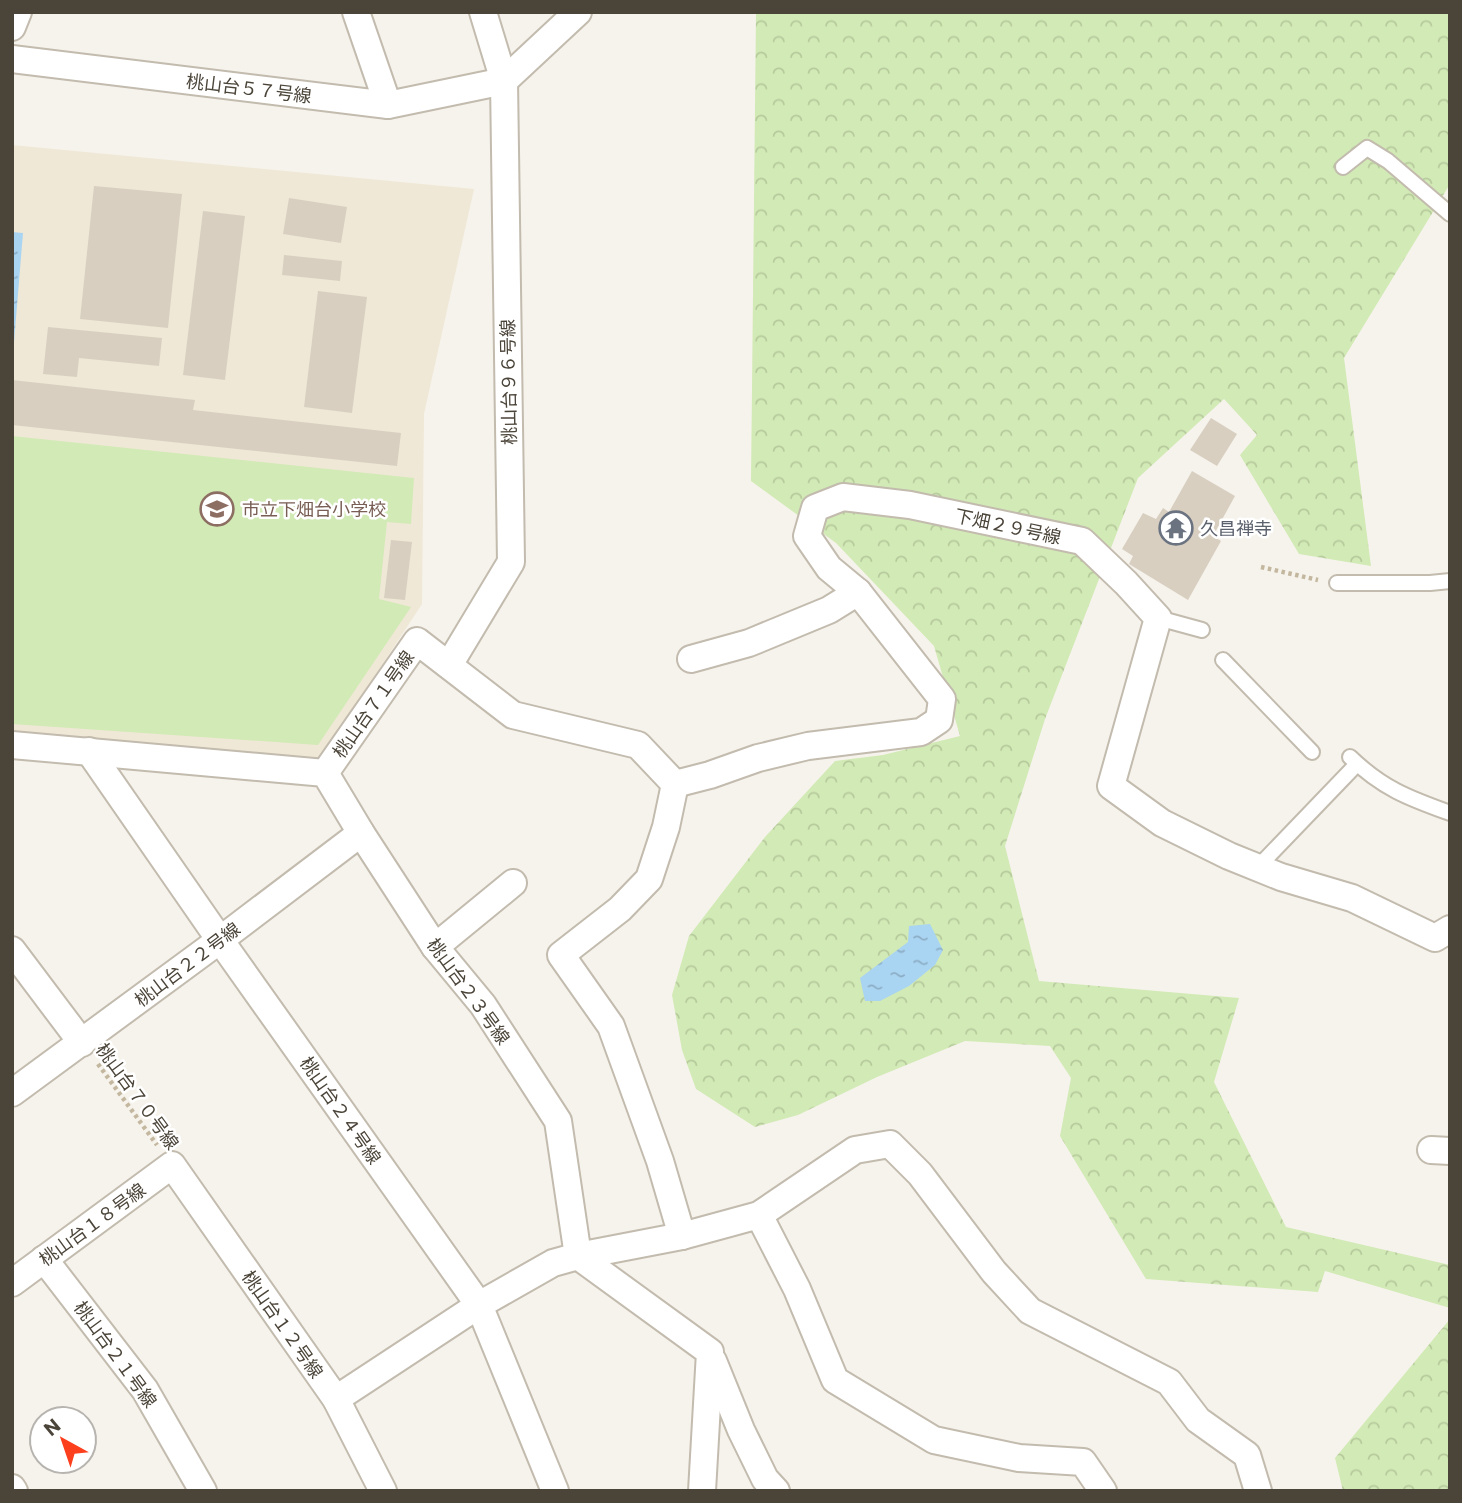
<svg xmlns="http://www.w3.org/2000/svg" width="1462" height="1503" font-family="Commissioner,'Noto Sans JP',sans-serif">
<defs>
<pattern id="forest-crowns" width="20" height="18" patternUnits="userSpaceOnUse" patternTransform="scale(1.75)"><rect width="20" height="18" fill="#d2eab5"/><path d="M2 6a3 3 0 1 1 6 0M12 15a3 3 0 1 1 6 0" fill="none" stroke="#b6ca9c"/></pattern>
<pattern id="water-ripples" width="26" height="14" patternUnits="userSpaceOnUse" patternTransform="scale(1.75)"><rect width="26" height="14" fill="#a9d4f2"/><path d="M2 4q2-2 4 0t4 0M15 11q2-2 4 0t4 0" fill="none" stroke="#8caec5"/></pattern>
</defs>
<rect width="100%" height="100%" fill="#f6f3ec"/>
<!-- education -->
<polygon fill="#efe8d6" points="12,145 474,189 424,414 422,604 319,761 12,740"/>
<!-- grass -->
<polygon fill="#d2eab5" points="12,436 414,478 411,524 387,522 379,599 411,607 318,745 12,724"/>
<!-- forest -->
<g fill="url(#forest-crowns)">
<polygon points="756,12 1450,12 1450,184 1344,358 1371,566 1299,554 1240,455 1257,435 1224,399 1138,478 1045,719 1005,846 1039,981 1239,998 1214,1082 1286,1227 1450,1265 1450,1308 1325,1271 1318,1292 1146,1279 1060,1136 1071,1078 1050,1046 965,1041 877,1077 798,1115 755,1127 696,1089 682,1050 672,995 689,936 765,837 835,761 883,755 960,736 934,646 836,543 751,481"/>
<polygon points="1450,1319 1450,1491 1343,1491 1335,1458"/>
</g>
<!-- water -->
<g fill="url(#water-ripples)">
<polygon points="12,232 23,233 14,342 12,341"/>
<polygon points="930,924 943,950 935,965 909,986 880,1001 865,1001 860,978 908,942 909,926"/>
</g>
<!-- building -->
<g fill="#d8cfc1">
<polygon points="94,186 182,194 168,328 80,319"/>
<polygon points="289,198 347,207 341,243 283,234"/>
<polygon points="203,211 245,216 225,380 183,375"/>
<polygon points="284,255 342,261 340,281 282,275"/>
<polygon points="318,291 367,297 352,413 304,407"/>
<polygon points="48,327 162,338 159,366 79,358 77,377 43,374"/>
<polygon points="12,380 195,400 193,410 401,433 397,466 12,425"/>
<polygon points="1211,418 1237,434 1217,466 1190,450"/>
<polygon points="1192,471 1235,496 1213,536 1221,541 1188,600 1129,564 1133,556 1122,549 1143,513 1156,519 1163,508 1169,512"/>
<polygon points="391,540 412,542 405,600 384,598"/>
</g>
<g fill="none" stroke-linecap="round" stroke-linejoin="round">
<defs>
<g id="service">
<polyline points="1343,167 1367,148 1388,161 1450,214"/>
<polyline points="1337,583 1430,583 1450,581"/>
<polyline points="1158,618 1202,630"/>
<polyline points="1223,660 1312,752"/>
<path d="M1350 757C1382 788 1408 798 1450 813"/>
<polyline points="1258,867 1357,764"/>
</g>
<g id="minor">
<polyline points="12,27 18,12"/>
<polyline points="12,59 388,105 356,12"/>
<polyline points="504,81 578,12"/>
<polyline points="388,105 504,81"/>
<polyline points="691,659 749,643 829,610 858,592"/>
<polyline points="449,665 511,562 504,81 483,12"/>
<polyline points="12,745 325,773 361,833 435,947 483,1005 558,1121 578,1256 553,1263 479,1305 336,1399"/>
<polyline points="89,751 220,940 479,1305 555,1491"/>
<polyline points="325,773 417,641 513,715 638,745 675,784"/>
<polyline points="675,784 710,775 758,758 808,746 921,732 939,720 942,699 858,592 829,568 807,536 815,508 843,497 910,505 1082,541 1126,583 1158,618 1111,786 1162,823 1229,856 1281,877 1352,898 1435,938 1450,929"/>
<polyline points="675,784 666,827 649,879 620,909 561,955 611,1026 660,1161 682,1236"/>
<polyline points="435,947 513,883"/>
<polyline points="12,950 82,1043"/>
<polyline points="12,1093 220,940 361,833"/>
<polyline points="1431,1150 1450,1151"/>
<polyline points="759,1215 797,1289 835,1380 934,1440 1019,1458 1083,1462 1103,1491"/>
<polyline points="578,1256 682,1236 759,1215 855,1150 890,1144 920,1174 994,1272 1030,1311 1169,1382 1198,1420 1247,1455 1258,1491"/>
<polyline points="578,1256 710,1352 702,1491"/>
<polyline points="44,1259 145,1390 203,1491"/>
<polyline points="12,1283 172,1165 336,1399 383,1491"/>
<polyline points="713,1361 741,1430 765,1479 776,1491"/>
<polyline points="12,1488 14,1491"/>
</g>
</defs>
<!-- service casing -->
<use href="#service" stroke="#c2bbae" stroke-width="18"/>
<!-- minor casing -->
<use href="#minor" stroke="#c2bbae" stroke-width="30"/>
<!-- path -->
<g stroke="#c4b79f" stroke-width="4.5" stroke-dasharray="3.5 3.5" stroke-linecap="butt">
<polyline points="1261,567 1318,580"/>
<polyline points="98,1064 157,1145"/>
</g>
<!-- service -->
<use href="#service" stroke="#fff" stroke-width="14"/>
<!-- minor -->
<use href="#minor" stroke="#fff" stroke-width="26"/>
</g>
<!-- icons -->
<defs>
<symbol id="school-ring" viewBox="-11 -11 22 22"><circle r="9.5" fill="#fff" stroke="#8d6e63" stroke-width="1.5"/><path d="M0-5L7-2L0 1L-7-2ZM-4 1L0 2.5L4 1V4Q0 6-4 4Z" fill="#8d6e63"/></symbol>
<symbol id="temple-ring" viewBox="-11 -11 22 22"><circle r="9.5" fill="#fff" stroke="#6b7280" stroke-width="1.5"/><path d="M0-6L5-2H3V0L6.5 2.5H4V6H1.5V3h-3V6H-4V2.5H-6.5L-3 0V-2H-5Z" fill="#6b7280"/></symbol>
</defs>
<g fill-rule="evenodd">
<use href="#school-ring" x="198" y="490" width="38" height="38"/>
<use href="#temple-ring" x="1157" y="509" width="38" height="38"/>
</g>
<g text-anchor="middle" dominant-baseline="central" stroke-width="5" stroke-linejoin="round" paint-order="stroke">
<!-- street labels -->
<g font-size="18" fill="#4b4439" stroke="#fff">
<text transform="translate(249 88) rotate(7)">桃山台５７号線</text>
<text transform="translate(508 382) rotate(-91)">桃山台９６号線</text>
<text transform="translate(1008 526) rotate(12)">下畑２９号線</text>
<text transform="translate(373 704) rotate(-55)">桃山台７１号線</text>
<text transform="translate(187 964) rotate(-37)">桃山台２２号線</text>
<text transform="translate(469 991) rotate(54)">桃山台２３号線</text>
<text transform="translate(138 1096) rotate(54)">桃山台７０号線</text>
<text transform="translate(341 1110) rotate(55)">桃山台２４号線</text>
<text transform="translate(92 1224) rotate(-36)">桃山台１８号線</text>
<text transform="translate(283 1324) rotate(55)">桃山台１２号線</text>
<text transform="translate(116 1354) rotate(54)">桃山台２１号線</text>
</g>
<!-- education labels -->
<g font-size="18" fill="#785e54" stroke="#fff" text-anchor="start">
<text x="242" y="509">市立下畑台小学校</text>
</g>
<!-- worship labels -->
<g font-size="18" fill="#5b616d" stroke="#fff" text-anchor="start">
<text x="1200" y="528">久昌禅寺</text>
</g>
</g>
<!-- border -->
<rect width="1462" height="1503" fill="none" stroke="#4b4439" stroke-width="28"/>
<!-- north arrow -->
<g transform="translate(63 1440) rotate(320)"><circle r="33" fill="#ffffff" stroke="#b7b4b0" stroke-width="2"/>
<path d="M0-5L12 26L0 18L-12 26Z" fill="#fc3f1d"/>
<text y="-10" font-size="19" font-weight="bold" text-anchor="middle" fill="#4b4439">N</text>
</g>
</svg>
